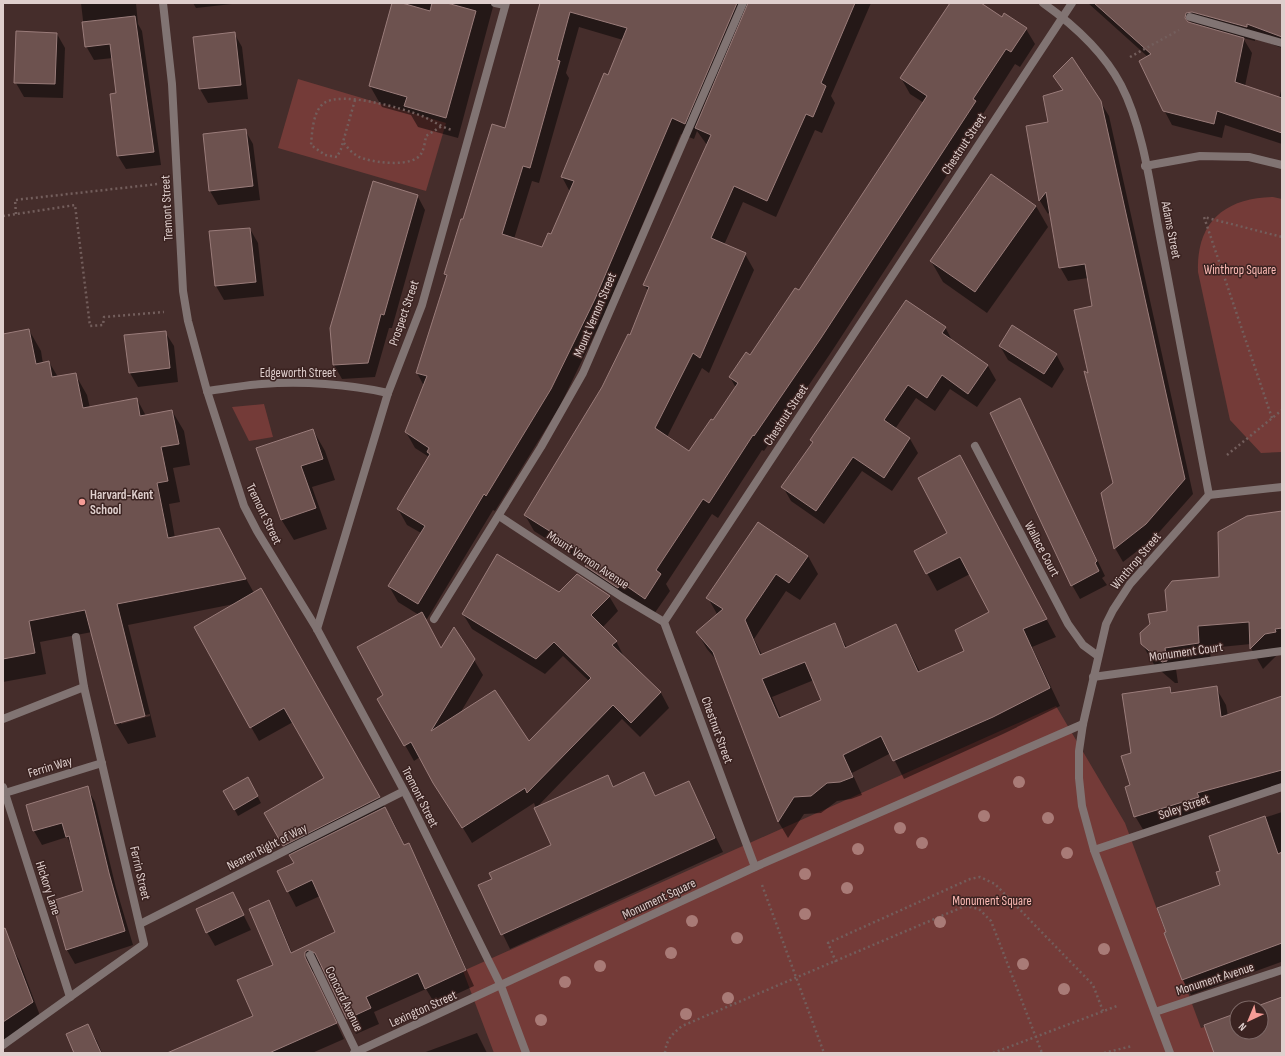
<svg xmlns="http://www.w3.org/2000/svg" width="1285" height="1056" font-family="'Sofia Sans Condensed',sans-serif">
<rect width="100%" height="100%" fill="#452d2b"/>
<!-- green -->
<g fill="#743b38">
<polygon points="298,79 446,123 426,191 278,148"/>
<path d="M1273 197 1282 199V452L1261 453 1230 420 1198 272C1196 222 1225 198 1273 197Z"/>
<polygon points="264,404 273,437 249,441 232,407"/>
<polygon points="1056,706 1125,823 1201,1028 1237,1017 1237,1032 1261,1032 1282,1053 494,1053 463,971"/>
</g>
<!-- shadow -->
<g fill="#0007" fill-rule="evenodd">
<polygon points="81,3 136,3 138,24 142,31 161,165 126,169 118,156 117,94 113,58 94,60 86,46"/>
<polygon points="193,3 241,3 196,8"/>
<polygon points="393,3 494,3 458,138 418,127 411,115 382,107 370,86"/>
<path d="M541 3H871L831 96 835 103 822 133 815 130 776 217 743 202 724 245 745 254 754 270 709 373 702 368 667 437 690 452 713 422 736 388 730 377 750 356 799 291 924 103 910 94 901 78 951 3H979L1002 18 1026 29 1035 44 1020 67 1015 64 983 114 985 117 830 354 764 451 762 450 718 518 712 514 666 584 670 591 654 614 588 570 582 561 534 531 525 515 603 388 630 336 649 292 644 285 707 145 697 131 694 139 681 134 604 315 560 406 495 511 493 510 427 619 423 617 441 650 474 660 483 675 459 715 529 743 589 681 563 656 545 674 472 629 463 614 559 594 609 596 618 611 602 628 616 641 624 657 661 693 669 708 640 737 622 719 536 808 534 803 472 843 420 757 414 761 379 699 385 696 419 615 398 602 389 586 421 533 407 525 398 509 429 457 415 448 406 432 424 386 417 373 447 278 445 274 464 221 506 129ZM579 27 623 40 609 76 605 75 562 177 570 192 552 235 542 249 514 239 532 181 539 183 569 78 566 73Z"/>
<path d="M1088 3H1282V48L1255 38V41L1243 38 1252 53 1245 86 1279 98 1282 88V144L1225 125 1222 138 1172 125 1164 110 1148 57ZM1183 10 1191 23H1188L1182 11Z"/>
<polygon points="234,33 242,47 248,99 208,103 200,89 194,38"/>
<polygon points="57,34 65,48 63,98 24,97 16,83"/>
<polygon points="1054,76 1100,101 1109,116 1193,494 1154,538 1123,562 1115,548 1114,484 1090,376 1093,307 1088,278 1068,281 1060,267 1050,211 1048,214 1040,201 1027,127 1049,123 1063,91"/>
<polygon points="245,130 253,144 260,200 218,205 210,191"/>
<polygon points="417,195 425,210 392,328 389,328 375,377 342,379 334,365"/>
<polygon points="1036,206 1048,227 987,313 943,282 931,261"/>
<polygon points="250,229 258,243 264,296 224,300 216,286 210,232"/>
<polygon points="945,327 953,342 988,366 996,380 977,407 950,389 935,411 916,398 895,429 910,439 918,453 892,491 862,471 824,524 791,501 783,487 813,443 811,440"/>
<path d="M29 330 41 351 43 364 49 362 58 377 75 374 87 395 90 408 137 399 146 416 172 411 184 431 190 465 173 468 180 502 169 504 175 538 230 550 254 593 261 589 394 823 405 846 408 844 417 860 474 986 435 1004 426 989 374 1012 379 1024 356 1034 323 967 318 965 314 968 313 974 344 1039 312 1053H170L255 1016 274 966 268 902 277 917 292 953 337 932 320 896 296 907 278 872 295 864 266 813 326 778 293 722 259 741 195 627 234 604 128 625 156 737 128 744 116 724 92 632 40 642 46 674 3 682V335ZM150 714V716L121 724V721Z"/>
<polygon points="165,332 174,346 178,382 138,387 130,373"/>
<polygon points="1000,346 1056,354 1064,369 1052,388 1008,360"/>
<polygon points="1020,400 1105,576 1102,578 1107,585 1080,599 1072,585"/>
<polygon points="313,430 325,451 335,480 312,487 327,529 294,540 281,519"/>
<path d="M960 457 1056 637 1032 647 1060 706 1003 734 904 779 891 753 852 773 862 795 851 799 837 801 821 813 804 814 788 838 778 821 718 662 707 649 697 632 717 614 708 598 808 556 818 574 800 600 786 591 754 639 762 655 834 625 847 648 896 626 920 672 965 652 991 612 970 574 937 591 927 573 949 534ZM814 680 823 700 781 718 772 697Z"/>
<polygon points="1282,512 1282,654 1277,655 1263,669 1251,648 1251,644 1210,648 1211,665 1176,669 1178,683 1175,683 1155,666 1142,644 1169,612 1220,578"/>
<polygon points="1170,688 1173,694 1216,688 1226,705 1228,716 1282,697 1282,789 1145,833 1135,816 1132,786 1132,754"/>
<polygon points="644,774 656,797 689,782 723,852 510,949 479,885 493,879 552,845 608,776 614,787"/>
<polygon points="248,779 261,803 238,816 225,791"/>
<polygon points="87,788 95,802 116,888 133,945 75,964 67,950 54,901 85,891 72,846 67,837 42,845 34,831 27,806"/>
<polygon points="1282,812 1282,964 1281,962 1191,995 1183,980 1165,934 1222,885 1222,871 1210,836"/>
<polygon points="233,894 251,930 215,946 207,932"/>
<polygon points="10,944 19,960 39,1013 39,1019 3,1044 3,947"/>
<polygon points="88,1026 97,1041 102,1053 75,1053"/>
<polygon points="477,1033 487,1053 423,1053"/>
</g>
<!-- building -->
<g fill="#6d524f" stroke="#9a7c7a" fill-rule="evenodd">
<polygon points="392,3 402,3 430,11 432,3 447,3 476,11 446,118 404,106 407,97 369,86"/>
<path d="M540 3H737L685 124 672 118 595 299 551 389 486 496 484 494 418 604 388 586 425 526 397 509 430 454 427 452 429 448 405 432 427 376 416 373 447 275 444 274 461 219H463L492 124 505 128ZM570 12 627 28 608 75 604 73 561 177 574 181 551 234 548 233 542 247 502 234 523 166 530 168 560 61 557 60Z"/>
<polygon points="748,3 855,3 821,83 826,86 813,117 806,114 767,201 734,186 711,238 746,253 700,358 693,353 655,428 689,451 711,419 713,420 738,383 729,377 746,352 750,355 795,288 799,290 927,96 900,78 950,3 981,3 1002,17 1004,13 1027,28 1011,52 1006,49 973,99 976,101 821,338 754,436 753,435 709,503 703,499 656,570 661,574 645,599 622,583 618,588 585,566 589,561 577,554 580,550 524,515 602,387 628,334 630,335 649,287 643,285 711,135 695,128"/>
<polygon points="1094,3 1282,3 1282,37 1247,24 1247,27 1192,12 1186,13 1185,18 1188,22 1244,38 1235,82 1282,98 1282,133 1217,111 1214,124 1163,111 1139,61 1151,54"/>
<polygon points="135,16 154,152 117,156 110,94 116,93 110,44 85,47 82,22"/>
<polygon points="16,31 57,33 55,84 14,83"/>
<polygon points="235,32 241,85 199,89 193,37"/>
<polygon points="1072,57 1101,101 1185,479 1146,524 1114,549 1101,493 1113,483 1084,371 1088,373 1074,310 1092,306 1085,264 1059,268 1046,192 1039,201 1026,126 1048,122 1043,96 1063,90 1053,76"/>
<polygon points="246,129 253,186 209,191 203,134"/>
<polygon points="991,174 1036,206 975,292 930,261"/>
<polygon points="373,181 418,195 384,315 381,314 368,363 333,365 330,328"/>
<polygon points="250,228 256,282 215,286 209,231"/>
<polygon points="906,300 946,327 942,333 988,365 968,394 942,375 927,398 908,385 884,420 910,438 884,478 853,457 816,511 781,487 813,442 810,440"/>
<polygon points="1012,325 1057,354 1044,374 999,346"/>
<polygon points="29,329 36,364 49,361 52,377 76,373 83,408 137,398 140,416 172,410 179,444 161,447 168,481 157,483 168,538 219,528 246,579 117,604 145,716 115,724 85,610 29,621 35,653 3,659 3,334"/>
<polygon points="166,331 170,368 129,373 124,335"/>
<polygon points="1020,398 1097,561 1095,563 1099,571 1071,586 990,413"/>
<polygon points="313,429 323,459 301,466 316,508 281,520 256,448"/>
<path d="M960 455 1047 619 1023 629 1050 688 993 717 893 761 881 736 843 755 853 777 840 782 827 783 811 796 794 797 778 822 713 652 696 632 723 609 706 598 758 522 808 556 789 583 776 574 745 620 760 655 835 623 845 648 896 624 918 672 964 651 955 630 989 612 960 557 926 574 914 551 947 533 918 478ZM805 662 821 700 779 718 762 679Z"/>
<polygon points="1282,511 1282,628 1275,629 1276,632 1265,634 1250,649 1249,622 1198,626 1199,643 1165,648 1167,661 1162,662 1141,644 1140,633 1150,624 1148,614 1167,611 1165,590 1172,581 1219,577 1218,532 1247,516"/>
<polygon points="497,554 559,592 577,574 610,596 591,615 617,641 612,645 661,692 631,723 613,705 527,793 525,788 462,828 433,783 411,742 404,746 377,699 383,695 357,647 422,612 441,648 454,627 475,659 431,731 495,690 529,741 591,678 554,642 536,659 462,614"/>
<polygon points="261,588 380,797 283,846 264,813 324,778 284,708 250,728 194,627"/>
<polygon points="1217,686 1221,717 1282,696 1282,770 1197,793 1199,797 1134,817 1125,787 1130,785 1121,756 1131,753 1122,694 1170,687 1171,693"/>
<polygon points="644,772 655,796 689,781 715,838 501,935 478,885 492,879 489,873 551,845 534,808 608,775 613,787"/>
<polygon points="248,777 258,796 234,810 223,791"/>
<polygon points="88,786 109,873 125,931 66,950 52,901 83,891 69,836 66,837 62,823 33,831 26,805"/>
<polygon points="385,807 404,845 409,843 466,970 425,989 418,973 366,997 371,1008 347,1019 315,953 308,950 305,952 305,957 337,1023 269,1053 167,1053 253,1016 237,980 273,965 249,909 269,900 291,953 335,932 312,880 287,892 277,871 294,863 289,855"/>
<polygon points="1265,816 1278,854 1282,852 1282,943 1182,980 1164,933 1166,932 1157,908 1220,885 1216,872 1220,871 1209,836"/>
<polygon points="233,892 244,915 206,933 196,909"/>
<polygon points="5,928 33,1002 3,1022 3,929"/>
<polygon points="1282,997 1282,1053 1214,1053 1204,1025 1237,1013 1237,1032 1261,1032 1261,1008 1252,1008"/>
<polygon points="88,1024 101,1053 74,1053 66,1034"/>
</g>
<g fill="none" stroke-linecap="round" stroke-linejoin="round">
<!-- path -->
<g stroke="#735e5c" stroke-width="2.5" stroke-dasharray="2 3" stroke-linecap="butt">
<polyline points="1130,57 1179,30"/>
<path d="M355 100 341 149 337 157 325 155 311 145C312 132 313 111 324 103 342 91 402 108 422 116 432 120 441 127 452 130"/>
<path d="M344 143C349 150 356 157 365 159 378 163 413 167 421 154 424 149 425 142 426 136L442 126"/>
<polyline points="16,214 15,200 158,184"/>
<polyline points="3,216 75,205 90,326 103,325 104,317 164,312"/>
<polyline points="1272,418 1204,217 1282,237"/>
<polyline points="1227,455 1282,410"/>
<polyline points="762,885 824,1053"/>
<polyline points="836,962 828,943 970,879 980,877 995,884 1093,985 1103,1011"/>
<path d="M665 1053C666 1040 672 1034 682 1026L965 906 979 909 991 921 1042 1053"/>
<polyline points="993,1053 1117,1006"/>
<polyline points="1104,1053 1132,1046"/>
</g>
<!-- lane -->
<g stroke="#817473" stroke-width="8">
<polyline points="499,516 622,597 664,622"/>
<polyline points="3,719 84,687"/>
<polyline points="3,787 70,997"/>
<polyline points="5,793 102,763"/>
<polyline points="140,924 404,791"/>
<polyline points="310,955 357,1053"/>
</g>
<!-- street -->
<g stroke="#817473" stroke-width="8">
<polyline points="163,3 172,84 183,291 188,321 207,391 244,506 257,531 317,629 408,798 501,986 526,1053"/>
<polyline points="495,3 505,5"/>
<path d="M1043 3C1074 25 1103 51 1121 85 1143 127 1151 190 1160 237 1176 323 1193 409 1209 495"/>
<polyline points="1190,17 1282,43"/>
<polyline points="1145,166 1200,156 1249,157 1282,165"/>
<path d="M207 391C225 389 244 385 262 384 302 381 349 384 388 393"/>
<polyline points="975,446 1068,624 1083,645 1098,656"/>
<polyline points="434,619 541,447 583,373 743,3"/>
<polyline points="317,629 388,393 422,305 506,3"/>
<polyline points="1093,677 1282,651"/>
<polyline points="1094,850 1282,787"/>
<polyline points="755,867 664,622 1072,3"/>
<polyline points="1155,1012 1282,970"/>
<polyline points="3,1045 144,944 84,687 76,637"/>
<polyline points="354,1053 755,867 1083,724"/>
<polyline points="1170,1053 1094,850 1082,806 1079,778 1079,751 1083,724 1106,624 1113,610 1130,584 1209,495 1282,487"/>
</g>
</g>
<!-- trees -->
<g fill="#a97b77">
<circle cx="1019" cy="782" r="6"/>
<circle cx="984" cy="816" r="6"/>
<circle cx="1048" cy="818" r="6"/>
<circle cx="900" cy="828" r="6"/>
<circle cx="922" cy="843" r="6"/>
<circle cx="858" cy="849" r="6"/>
<circle cx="1067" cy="853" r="6"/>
<circle cx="805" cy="874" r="6"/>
<circle cx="847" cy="888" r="6"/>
<circle cx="805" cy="914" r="6"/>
<circle cx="692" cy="921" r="6"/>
<circle cx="940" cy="922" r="6"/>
<circle cx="737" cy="938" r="6"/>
<circle cx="1104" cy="949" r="6"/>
<circle cx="671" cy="953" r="6"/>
<circle cx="1023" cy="964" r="6"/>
<circle cx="600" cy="966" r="6"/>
<circle cx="565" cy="982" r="6"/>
<circle cx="1064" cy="989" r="6"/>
<circle cx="728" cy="998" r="6"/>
<circle cx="686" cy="1014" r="6"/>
<circle cx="541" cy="1020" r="6"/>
</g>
<!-- markers -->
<circle fill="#f59c96" stroke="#3b2321" stroke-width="1.5" cx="82" cy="502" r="4"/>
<g text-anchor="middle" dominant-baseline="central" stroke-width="3" stroke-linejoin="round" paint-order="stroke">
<!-- street labels -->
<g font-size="13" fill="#dfcfcd" stroke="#3b2321">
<text transform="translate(964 144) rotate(-57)">Chestnut Street</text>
<text transform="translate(167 208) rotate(-93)">Tremont Street</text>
<text transform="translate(1171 230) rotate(79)">Adams Street</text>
<text transform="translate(404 313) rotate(-71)">Prospect Street</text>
<text transform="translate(595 315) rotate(-67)">Mount Vernon Street</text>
<text x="298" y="373">Edgeworth Street</text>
<text transform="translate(786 415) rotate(-57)">Chestnut Street</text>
<text transform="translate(264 514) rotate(64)">Tremont Street</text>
<text transform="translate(1042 549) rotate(62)">Wallace Court</text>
<text transform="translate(588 560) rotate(33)">Mount Vernon Avenue</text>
<text transform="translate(1136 561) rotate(-50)">Winthrop Street</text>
<text transform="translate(1186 652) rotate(-8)">Monument Court</text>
<text transform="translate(717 730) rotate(70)">Chestnut Street</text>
<text transform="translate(50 767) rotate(-17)">Ferrin Way</text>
<text transform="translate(420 797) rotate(63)">Tremont Street</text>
<text transform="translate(1184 807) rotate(-19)">Soley Street</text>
<text transform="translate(267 847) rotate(-27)">Nearen Right of Way</text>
<text transform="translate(140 873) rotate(77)">Ferrin Street</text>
<text transform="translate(48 888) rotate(72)">Hickory Lane</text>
<text transform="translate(659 899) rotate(-25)">Monument Square</text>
<text transform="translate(1215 979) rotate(-18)">Monument Avenue</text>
<text transform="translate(344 999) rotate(64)">Concord Avenue</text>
<text transform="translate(423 1009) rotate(-24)">Lexington Street</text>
</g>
<!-- park labels -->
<g font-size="13" fill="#fbbab5" stroke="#3b2321">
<text x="1240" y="270">Winthrop Square</text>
<text x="992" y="901">Monument Square</text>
</g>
<!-- poi labels -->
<g font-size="13" font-weight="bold" fill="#dfcfcd" stroke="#3b2321" text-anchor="start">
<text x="90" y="495">Harvard-Kent<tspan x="90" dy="15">School</tspan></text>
</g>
</g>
<!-- border -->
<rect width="1285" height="1056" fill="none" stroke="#dfcfcd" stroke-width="8"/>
<!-- north arrow -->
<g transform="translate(1249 1020) rotate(224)"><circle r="19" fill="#3b2321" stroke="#7d6866"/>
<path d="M0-3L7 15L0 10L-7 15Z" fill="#f59c96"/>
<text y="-6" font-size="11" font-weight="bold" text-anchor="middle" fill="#dfcfcd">N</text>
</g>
</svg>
